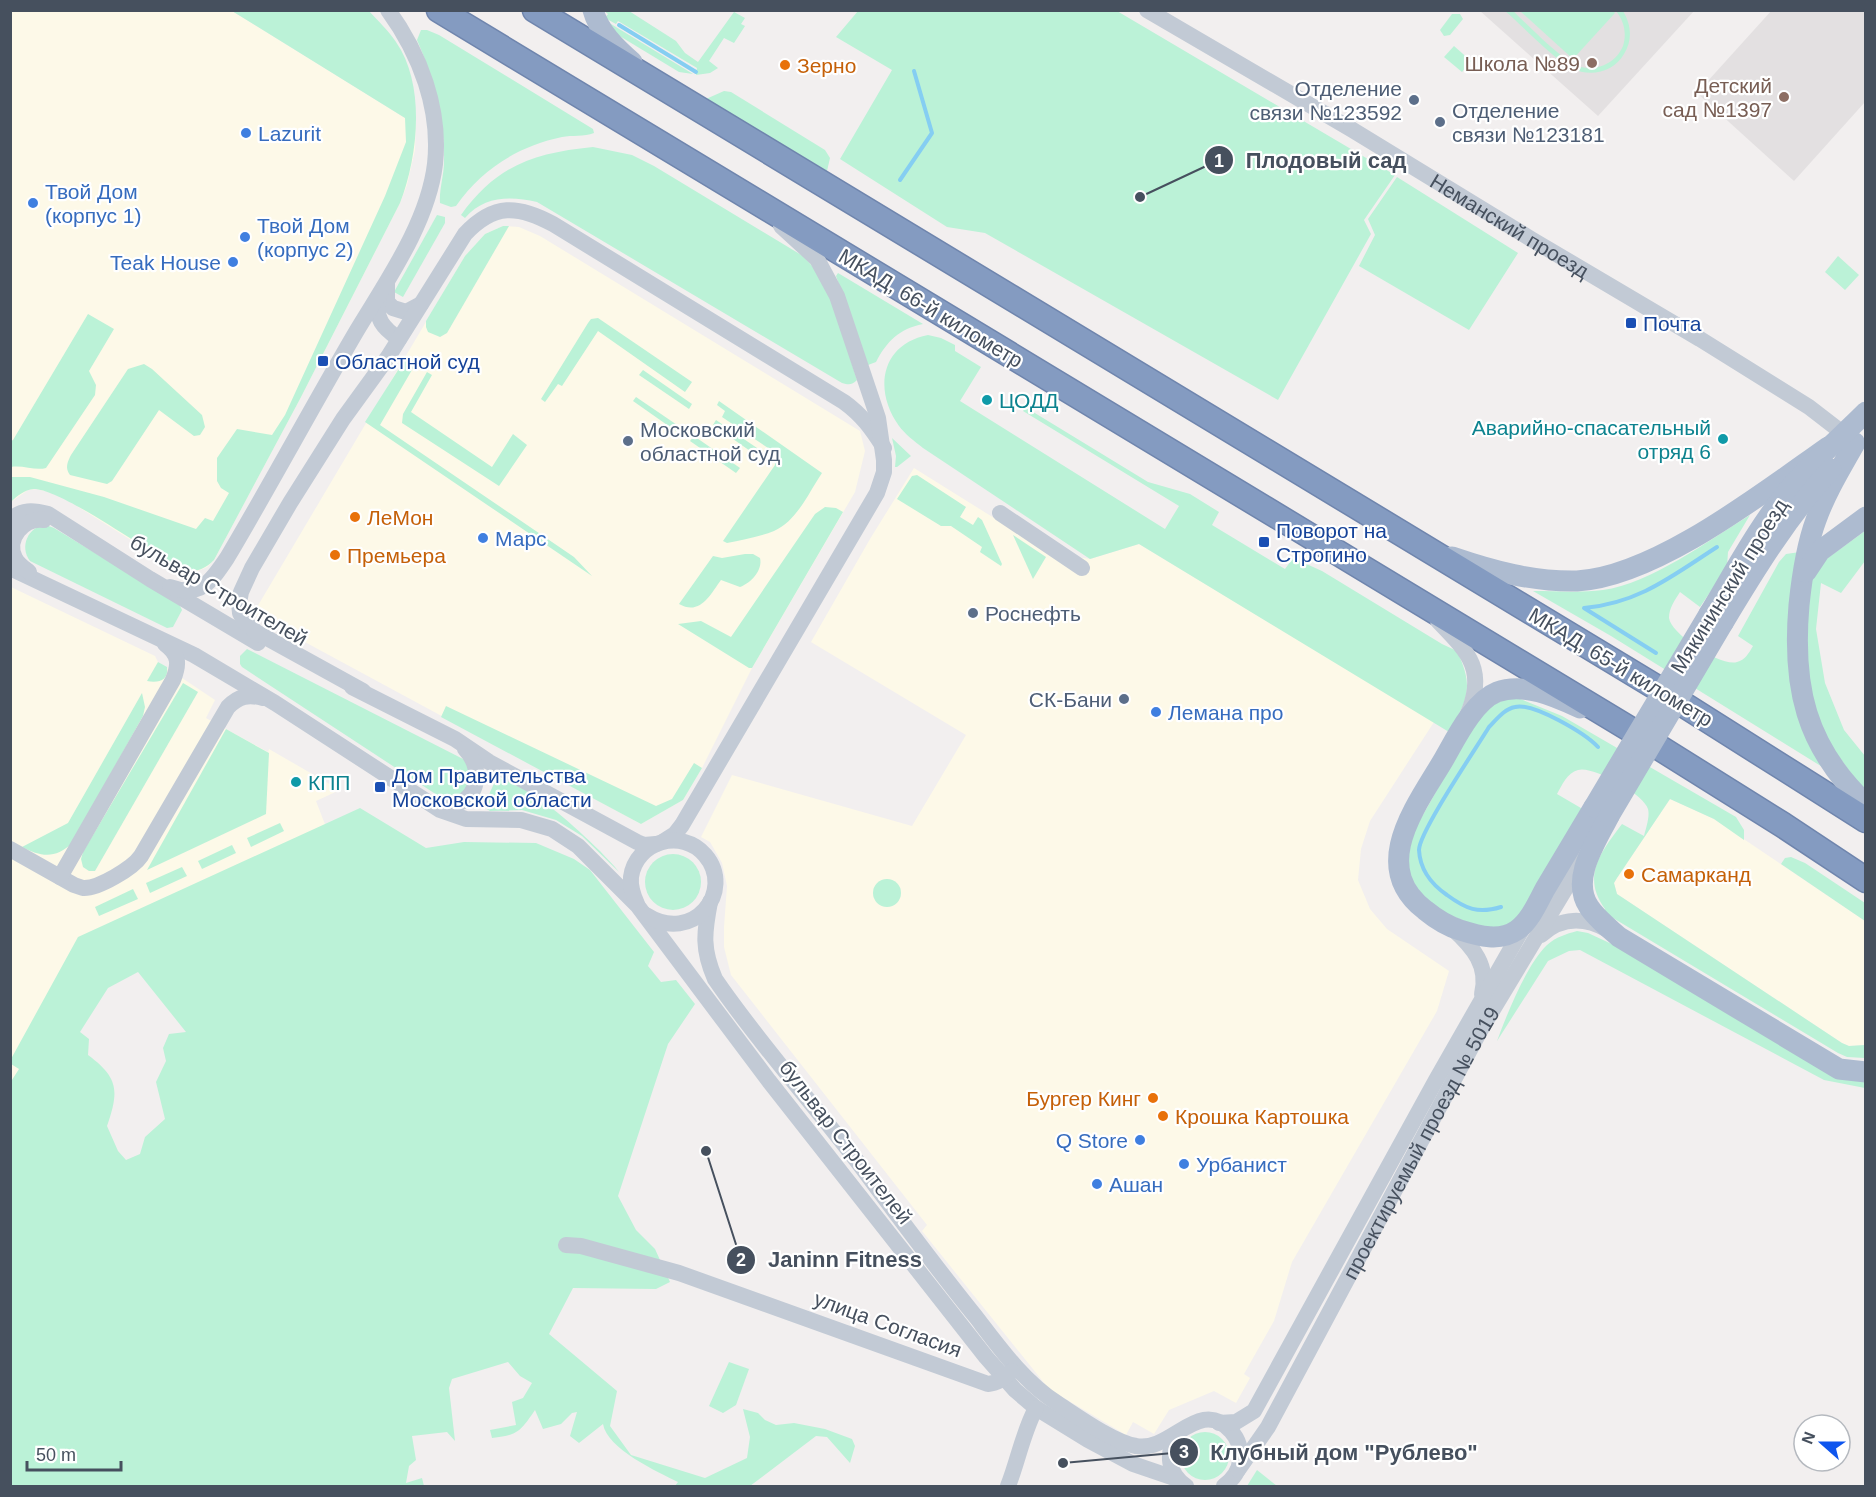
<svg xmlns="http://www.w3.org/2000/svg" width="1876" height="1497" font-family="Arial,sans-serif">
<rect width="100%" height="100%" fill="#f2efef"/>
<!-- commercial -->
<g fill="#fdf9e8">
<polygon points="11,11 232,11 405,118 416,116 415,150 407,185 400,203 300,399 214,560 207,567 198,571 187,572 177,569 61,496 49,492 36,489 28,490 11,502"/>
<polygon points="503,226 519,227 540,236 860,431 865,451 855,492 752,668 702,768 683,800 641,824 253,614 465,256 485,234"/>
<polygon points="914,468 1071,566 1077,557 1090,559 1139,544 1434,722 1370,821 1361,849 1358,880 1370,909 1387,929 1449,971 1437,1011 1292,1262 1274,1321 1244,1374 1250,1378 1236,1403 1214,1391 1169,1410 1154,1434 1133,1422 1126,1435 1049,1389 922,1231 927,1225 731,975 724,947 724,927 727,886 722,863 710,842 701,837 732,775 912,826 966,735 811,642 870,539"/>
<polygon points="11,587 155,656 158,662 215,700 206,718 268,752 269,749 340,790 316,801 331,840 110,975 11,1103"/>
<polygon points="1670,799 1714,819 1865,921 1865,1045 1849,1046 1842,1043 1617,894 1614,883 1617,878"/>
</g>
<!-- education -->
<g fill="#e3e0e1">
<polygon points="1772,10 1865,11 1865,102 1794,181 1697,93"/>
<polygon points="1480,11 1694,11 1598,116"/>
</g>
<!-- green -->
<g fill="#bbf2d7" fill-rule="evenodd">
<polygon points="1612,10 1615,13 1573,59 1520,11"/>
<path d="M232 11H369C378 21 389 31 396 42 426 85 418 157 400 203L300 399 214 560C202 572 192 573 177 568 149 552 61 489 34 489 24 490 17 496 11 502V477H30L104 497 196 529 205 518 213 521 229 493 221 488 217 481V458L237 429 272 435 285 415 385 196 406 142 405 118Z"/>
<polygon points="604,11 629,11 676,41 685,53 698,62 734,12 745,18 741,24 745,26 734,43 724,38 709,61 718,68 710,73 696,75 697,68 618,21 616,24 605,18 608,14"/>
<polygon points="858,11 1117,11 1395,175 1364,220 1371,234 1278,400 985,233 947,227 840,159 892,70 836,37"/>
<path d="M1505 11H1513C1528 25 1563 62 1581 67 1590 69 1600 68 1608 63 1615 59 1620 53 1623 46 1627 33 1624 21 1616 11H1623C1631 24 1633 40 1624 54 1614 72 1590 78 1572 68 1552 58 1523 26 1505 11Z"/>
<polygon points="1452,14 1460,14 1463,19 1450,35 1444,36 1440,30"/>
<polygon points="611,24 693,74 679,72 608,29"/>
<path d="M421 30H427L439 35 593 129 594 133C584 137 572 135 562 137 518 146 481 170 456 206L451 207 440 203C439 190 444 175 444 162 445 119 434 79 417 40Z"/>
<polygon points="1454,46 1471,61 1462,72 1444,57"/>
<polygon points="724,91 731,92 825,150 830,158 827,171 706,99"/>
<path d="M593 147 632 155 654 166 803 256 826 281 857 380C852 385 849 385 842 383L537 202C510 196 484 196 465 218L461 215C497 165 534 153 593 147Z"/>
<polygon points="1397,177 1518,253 1469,330 1359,266 1375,235 1368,219"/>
<polygon points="437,215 445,217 445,223 403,297 394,292"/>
<polygon points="503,226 509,226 447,333 440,337 428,332 426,327 426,321 465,256 485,234"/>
<polygon points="1838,256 1859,275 1845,290 1825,272"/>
<path d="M838 273 923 324C899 329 887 341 876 362L868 365 836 276Z"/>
<path d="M88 314 114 329 89 371 96 385 95 395 46 468C36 471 23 465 11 467V441L13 440Z"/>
<polygon points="598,318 692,382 685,392 598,331 562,386 558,384 545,402 541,399 588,323 591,319"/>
<path d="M928 335 941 338 955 345V351L981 367 960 401 1165 529 1179 506 1023 411 1025 407 1148 482 1190 494 1219 512 1212 525 1285 569 1293 558 1322 571 1442 644 1457 651C1474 687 1468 699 1449 732L1139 544 1090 559 923 448C914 441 905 434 899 426 873 390 881 344 928 335Z"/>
<polygon points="407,356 416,363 380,425 574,557 592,576 365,422"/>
<path d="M144 364 152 369 202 415 205 427 200 435 194 436 159 410 112 481 107 484 70 475C65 468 67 463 71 455L128 369Z"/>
<polygon points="643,370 692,404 689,409 639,375"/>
<polygon points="427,372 432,375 411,412 492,467 513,434 527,445 499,486 402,423 403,414"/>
<polygon points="636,397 683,429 680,434 633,401"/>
<path d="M719 401 822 473C809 492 797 521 774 531 759 537 742 540 727 543L723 541 775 465 774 452 722 417 725 411 717 405Z"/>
<polygon points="716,420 757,448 753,453 713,425"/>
<polygon points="694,436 740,468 736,473 690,441"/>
<polygon points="892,438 911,456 897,467 895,467 896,456"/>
<polygon points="917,475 966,507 960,517 973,525 978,517 982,520 1002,564 1001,566 980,552 982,547 951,526 941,526 897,499 912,476"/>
<polygon points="825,507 836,508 843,512 752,668 749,668 678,624 701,621 731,637 815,514"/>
<path d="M1750 515 1728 552 1727 567 1700 607 1680 592C1675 600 1669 608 1669 618 1671 634 1721 667 1737 662 1745 660 1749 653 1753 646L1738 636 1779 562 1786 554 1800 552 1793 584 1824 768 1611 636 1533 591C1556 591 1580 593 1603 590 1650 584 1709 540 1750 515Z"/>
<path d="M46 525 54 528 179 604 182 610 173 627 167 628 30 561C19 547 28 526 46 525Z"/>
<polygon points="1865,531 1865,561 1841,593 1821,583 1816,629 1825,683 1844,730 1865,756 1865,792 1817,727 1804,667 1808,585 1825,560"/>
<polygon points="1013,535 1046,557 1033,579"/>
<path d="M745 554H753L760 558C763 570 751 583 740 587L721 580C710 595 700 616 679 604L713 556 722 558Z"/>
<polygon points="247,649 467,761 472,769 468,790 449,800 437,795 242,667 240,664 240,656"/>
<path d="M158 662 167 667C169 681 158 683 147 681Z"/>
<polygon points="183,683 198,692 95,871 89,871 83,867 81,859 83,852"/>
<path d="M142 693 145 707 143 716 72 843C56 859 41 857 22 847L68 823Z"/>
<path d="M1513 696 1562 716 1736 817 1744 830V840L1714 819 1670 799 1617 878 1614 883 1617 894 1842 1043 1849 1046 1865 1045V1058L1847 1057 1838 1053 1603 912 1605 909C1581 876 1601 852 1622 824L1644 836C1646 828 1650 817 1648 809 1644 794 1592 765 1578 770 1567 773 1562 785 1557 794L1586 811 1515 924 1489 931 1447 914 1428 901 1417 888 1408 874 1406 845 1476 721 1488 707Z"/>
<polygon points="446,706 656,806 672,799 694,763 702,768 683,800 641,824 441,717"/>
<polygon points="226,729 269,753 266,814 147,870"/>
<path d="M497 777C536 790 571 823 600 851 606 858 614 865 619 872L582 836 556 820 522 810 490 811 485 808 486 801Z"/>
<path d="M360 808 426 848 464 842 536 843 574 859 590 870 654 952 648 966 661 982 676 980 695 1004 668 1044 618 1196 636 1230 655 1249 670 1282 656 1289 573 1288 549 1334 617 1391 610 1426 631 1455 705 1478 747 1458 750 1437 743 1409 758 1413 765 1420 776 1425 794 1423 825 1429 852 1439 855 1446 850 1463 827 1437 816 1436 750 1486H675L678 1482C658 1472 607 1449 603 1424L579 1443 570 1436 577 1412 572 1413 561 1424 543 1429 535 1410C520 1432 518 1435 492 1438L490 1430 516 1425 512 1402 523 1398 532 1383 520 1376 508 1362 452 1379 449 1388 455 1441 447 1432 412 1436 416 1460 409 1466 406 1483 422 1478 424 1486H11L10 1083 19 1069 11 1064V1059L78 937ZM138 972 186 1032 169 1034 163 1048 166 1061 156 1082 165 1119 145 1137 140 1154 126 1160 118 1151 107 1126C119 1091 119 1078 88 1055L89 1039 80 1032 108 988Z"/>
<polygon points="280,823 284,831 251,847 247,838"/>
<polygon points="232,845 236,853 202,869 198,861"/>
<circle cx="673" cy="882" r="28"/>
<polygon points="1791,857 1805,863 1865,903 1865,921 1781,864 1785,858"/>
<polygon points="182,867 187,876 150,893 146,883"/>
<circle cx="887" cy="893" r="14"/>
<polygon points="133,889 138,899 99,916 95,907"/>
<path d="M1577 931 1588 933 1629 952 1865 1079V1088L1824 1080 1580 950 1569 951 1548 961 1497 1041C1507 1014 1527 964 1547 945 1556 937 1566 934 1577 931Z"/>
<polygon points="729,1362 749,1369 736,1405 723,1413 709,1406"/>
<circle cx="1205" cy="1456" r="24"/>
<polygon points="1257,1470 1277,1486 1247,1486"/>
</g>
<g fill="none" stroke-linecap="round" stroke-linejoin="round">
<!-- stream -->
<g stroke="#85cef2" stroke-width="4">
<polyline points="619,25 696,72"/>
<polyline points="900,180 932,133 914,71"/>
<path d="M1656 653 1584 608C1639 603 1672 576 1717 547"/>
<path d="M1501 907C1478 914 1466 909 1447 895 1431 884 1420 870 1419 850 1419 832 1477 747 1489 727 1496 720 1504 709 1515 707 1533 702 1586 734 1598 747"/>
</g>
<defs>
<g id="highway">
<polyline points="439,10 1628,728 1783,825 1866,880"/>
<polyline points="535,10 1654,686 1866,820"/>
</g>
</defs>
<!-- highway casing -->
<use href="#highway" stroke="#6f85ad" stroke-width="27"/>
<!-- minor -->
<g stroke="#c2cad5" stroke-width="16">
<path id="s1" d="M1147 10 1351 129 1531 239 1700 339 1809 407 1844 434"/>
<polyline points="387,283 387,302 393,308 406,312 421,304"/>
<path d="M379 298C374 318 383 328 399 339"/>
<polyline points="1000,513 1082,568"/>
<path d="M10 520C22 509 33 510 48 514L150 579 258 643"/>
<polyline points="10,568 194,655 275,703 440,810 466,819 521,820 552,829 578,846 637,905 769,1081 986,1357 1015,1390 1036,1408 1088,1440 1133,1464 1177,1479"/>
<path d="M29 572C24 568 18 564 15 558 5 539 24 517 44 520"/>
<path d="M170 587C200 598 211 582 227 558 271 484 312 407 356 332 386 282 428 223 435 164 441 109 420 54 388 10"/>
<path d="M1438 621C1469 653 1487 670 1467 716"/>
<polyline points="352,687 455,739 489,762 637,842 644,845 656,844"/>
<path d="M363 691 256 632 245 622 240 613 239 603 241 592 252 568 290 503 343 419 388 357 465 234C494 203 518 205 553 224L844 402C862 415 872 429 884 448"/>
<path d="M437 804C473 813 489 774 465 749"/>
<polyline points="664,841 675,834 682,825 877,493 884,472 884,460 878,418 837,296 817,259 781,226"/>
<path d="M10 849 74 885C77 886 80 887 83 888 98 889 133 868 141 856L228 707C239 696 248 694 263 698"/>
<path d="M60 877 173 680C179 665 180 655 165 644"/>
<path d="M710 902C704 933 702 949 715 979 760 1045 815 1105 863 1169 900 1219 937 1269 976 1317 999 1347 1024 1382 1057 1403 1077 1416 1113 1442 1136 1446 1171 1453 1199 1396 1231 1431 1238 1439 1242 1450 1240 1461 1239 1472 1232 1480 1224 1486"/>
<path d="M637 904C633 895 630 886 631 877 636 841 682 828 705 855 736 891 693 945 646 915"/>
<path d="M1453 929C1473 947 1489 966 1482 994"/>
<path d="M1541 935C1561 917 1585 917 1608 930"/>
<path d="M566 1245 581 1246 679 1273 988 1384C999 1383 1004 1378 1012 1371"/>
<polyline points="1219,1423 1236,1422 1254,1411 1436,1080 1524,926"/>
<path d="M1177 1434C1166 1453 1167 1473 1186 1486"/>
<path id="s2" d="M1238 1470 1268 1427 1480 1031 1584 858"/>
<path d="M1008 1486C1018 1461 1023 1432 1036 1408"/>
</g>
<!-- major -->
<g stroke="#adbbd0" stroke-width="21">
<path d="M593 10C599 32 616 48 632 62"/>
<path d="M1855 443C1841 468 1826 492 1816 520 1806 547 1802 576 1799 605 1792 686 1805 746 1866 804"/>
<path d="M1452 557C1493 571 1533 582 1577 581 1655 577 1764 492 1828 447"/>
<polyline points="1806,572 1820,551 1866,517"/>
<path d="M1709 614C1735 571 1759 525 1791 487 1814 460 1841 437 1866 412"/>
<path d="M1723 623C1756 568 1788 516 1831 469"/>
<path d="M1580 708C1556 697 1524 682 1497 692 1474 701 1456 738 1444 759 1417 805 1368 866 1425 910 1436 919 1447 926 1460 930 1479 936 1500 942 1517 930 1530 921 1538 902 1545 889 1561 862 1578 834 1594 807"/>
<path d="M1609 816C1596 842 1570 879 1589 907 1596 918 1609 928 1619 937L1839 1069 1866 1072"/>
</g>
<!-- highway -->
<use href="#highway" stroke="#849bc1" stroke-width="24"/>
<!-- major-bridge -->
<g stroke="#adbbd0" stroke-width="21">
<polyline points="1594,807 1709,614"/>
<polyline points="1609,816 1723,623"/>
</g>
</g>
<!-- markers -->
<g fill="#8d6e63" stroke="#fff" stroke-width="2">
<circle cx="1592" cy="63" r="6"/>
<circle cx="1784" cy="97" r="6"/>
</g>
<g fill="#e8710a" stroke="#fff" stroke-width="2">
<circle cx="785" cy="65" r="6"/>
<circle cx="355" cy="517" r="6"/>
<circle cx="335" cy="555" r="6"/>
<circle cx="1629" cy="874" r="6"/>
<circle cx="1153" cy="1098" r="6"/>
<circle cx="1163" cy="1116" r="6"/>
</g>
<g fill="#5c6f8a" stroke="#fff" stroke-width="2">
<circle cx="1414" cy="100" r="6"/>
<circle cx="1440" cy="122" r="6"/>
<circle cx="628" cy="441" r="6"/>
<circle cx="973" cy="613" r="6"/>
<circle cx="1124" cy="699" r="6"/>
</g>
<g fill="#3f7fe0" stroke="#fff" stroke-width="2">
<circle cx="246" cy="133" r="6"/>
<circle cx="33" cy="203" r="6"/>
<circle cx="245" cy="237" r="6"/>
<circle cx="233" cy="262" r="6"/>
<circle cx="483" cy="538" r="6"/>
<circle cx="1156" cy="712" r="6"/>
<circle cx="1140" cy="1140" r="6"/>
<circle cx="1184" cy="1164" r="6"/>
<circle cx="1097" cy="1184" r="6"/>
</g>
<g fill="#1a4fb4" stroke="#fff" stroke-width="2">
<rect x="1625" y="317" width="12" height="12" rx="3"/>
<rect x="317" y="355" width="12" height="12" rx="3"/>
<rect x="1258" y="536" width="12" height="12" rx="3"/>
<rect x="374" y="781" width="12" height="12" rx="3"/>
</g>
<g fill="#0f9aa8" stroke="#fff" stroke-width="2">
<circle cx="987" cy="400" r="6"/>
<circle cx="1723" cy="439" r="6"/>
<circle cx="296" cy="782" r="6"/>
</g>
<g text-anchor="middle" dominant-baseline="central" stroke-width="4.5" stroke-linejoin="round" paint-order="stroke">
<!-- education labels -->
<g font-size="21" fill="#785e54" stroke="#fff" text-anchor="end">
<text x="1580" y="63">Школа №89</text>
<text x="1772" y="85">Детский<tspan x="1772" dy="24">сад №1397</tspan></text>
</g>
<!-- food labels -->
<g font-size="21" fill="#c56008" stroke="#fff" text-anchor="start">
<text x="797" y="65">Зерно</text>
<text x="367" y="517">ЛеМон</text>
<text x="347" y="555">Премьера</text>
<text x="1641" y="874">Самарканд</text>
<text x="1141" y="1098" text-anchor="end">Бургер Кинг</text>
<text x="1175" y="1116">Крошка Картошка</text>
</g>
<!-- service labels -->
<g font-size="21" fill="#4e5e75" stroke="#fff" text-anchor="start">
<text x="1402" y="88" text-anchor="end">Отделение<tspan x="1402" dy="24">связи №123592</tspan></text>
<text x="1452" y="110">Отделение<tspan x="1452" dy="24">связи №123181</tspan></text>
<text x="640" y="429">Московский<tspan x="640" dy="24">областной суд</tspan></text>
<text x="985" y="613">Роснефть</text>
<text x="1112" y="699" text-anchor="end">СК-Бани</text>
</g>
<!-- shop labels -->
<g font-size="21" fill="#366cbe" stroke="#fff" text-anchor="start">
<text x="258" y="133">Lazurit</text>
<text x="45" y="191">Твой Дом<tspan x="45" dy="24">(корпус 1)</tspan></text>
<text x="257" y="225">Твой Дом<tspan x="257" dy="24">(корпус 2)</tspan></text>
<text x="221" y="262" text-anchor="end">Teak House</text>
<text x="495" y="538">Марс</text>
<text x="1168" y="712">Лемана про</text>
<text x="1128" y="1140" text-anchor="end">Q Store</text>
<text x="1196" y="1164">Урбанист</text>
<text x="1109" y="1184">Ашан</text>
</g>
<!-- street labels -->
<g font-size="21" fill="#46505e" stroke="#fff">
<text stroke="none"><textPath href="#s1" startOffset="422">Неманский проезд</textPath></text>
<text transform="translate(931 308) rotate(31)">МКАД, 66-й километр</text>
<text transform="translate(1729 586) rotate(-58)">Мякининский проезд</text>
<text transform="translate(219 590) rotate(30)">бульвар Строителей</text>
<text transform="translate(1621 667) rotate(31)">МКАД, 65-й километр</text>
<text transform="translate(846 1142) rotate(52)">бульвар Строителей</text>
<text stroke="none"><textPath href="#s2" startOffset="375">проектируемый проезд № 5019</textPath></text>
<text transform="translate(888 1324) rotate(20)">улица Согласия</text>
</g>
<!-- transit labels -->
<g font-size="21" fill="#164399" stroke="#fff" text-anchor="start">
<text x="1643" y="323">Почта</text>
<text x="335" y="361">Областной суд</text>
<text x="1276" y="530">Поворот на<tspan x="1276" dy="24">Строгино</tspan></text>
<text x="392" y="775">Дом Правительства<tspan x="392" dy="24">Московской области</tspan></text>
</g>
<!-- culture labels -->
<g font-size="21" fill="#0d838f" stroke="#fff" text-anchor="start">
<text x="999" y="400">ЦОДД</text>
<text x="1711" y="427" text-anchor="end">Аварийно-спасательный<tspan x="1711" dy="24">отряд 6</tspan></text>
<text x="308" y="782">КПП</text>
</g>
</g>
<!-- callouts -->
<path fill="none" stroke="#46505e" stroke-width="2" d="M1140 197L1219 160M706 1151L741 1260M1063 1463L1184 1452"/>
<g fill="#46505e" stroke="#fff" stroke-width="2">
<circle cx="1140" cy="197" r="6"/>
<circle cx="706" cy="1151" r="6"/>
<circle cx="1063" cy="1463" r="6"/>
<circle cx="1219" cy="160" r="15"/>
<circle cx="741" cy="1260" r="15"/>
<circle cx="1184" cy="1452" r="15"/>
</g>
<g font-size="18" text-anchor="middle" font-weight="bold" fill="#fff">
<text x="1219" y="167">1</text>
<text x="741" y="1266">2</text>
<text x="1184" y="1458">3</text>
</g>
<g font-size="22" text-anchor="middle" font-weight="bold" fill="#46505e" stroke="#fff" stroke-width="4.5" stroke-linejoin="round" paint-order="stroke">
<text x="1326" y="168">Плодовый сад</text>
<text x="845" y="1267">Janinn Fitness</text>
<text x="1344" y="1460">Клубный дом "Рублево"</text>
</g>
<!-- border -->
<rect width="1876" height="1497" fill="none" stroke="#46505e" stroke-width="24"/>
<!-- north arrow -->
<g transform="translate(1822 1443) rotate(291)"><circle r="28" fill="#ffffff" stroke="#b5b9bf" stroke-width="1.5"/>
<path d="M0-4.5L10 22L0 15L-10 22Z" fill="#0e55ee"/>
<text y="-9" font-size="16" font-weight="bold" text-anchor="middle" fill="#46505e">N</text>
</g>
<!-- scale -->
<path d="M27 1461v9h94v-9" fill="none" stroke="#46505e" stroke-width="3"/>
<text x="36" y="1461" font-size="18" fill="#46505e" stroke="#ffffff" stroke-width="4.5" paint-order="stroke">50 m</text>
</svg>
